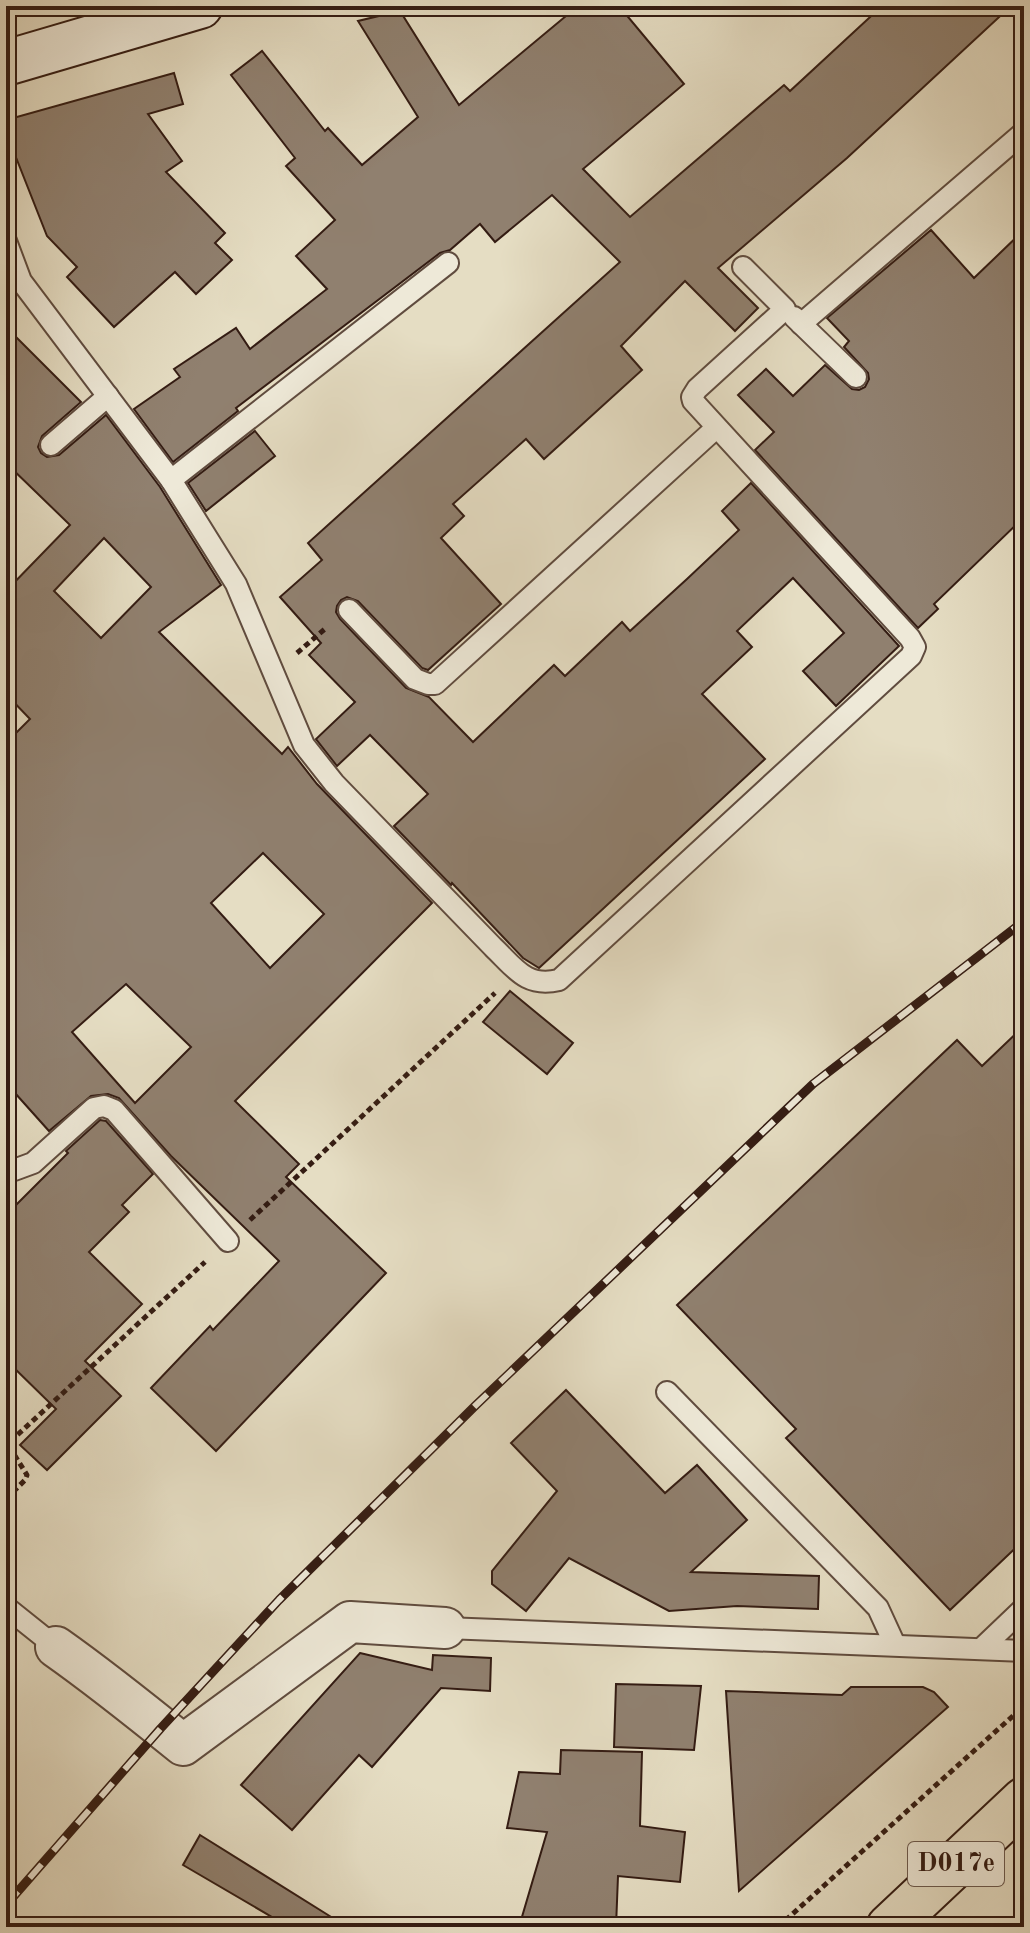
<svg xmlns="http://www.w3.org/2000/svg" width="1030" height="1933" font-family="'Old Standard TT',serif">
<rect width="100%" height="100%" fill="#e5ddc3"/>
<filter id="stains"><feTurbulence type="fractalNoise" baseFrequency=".0025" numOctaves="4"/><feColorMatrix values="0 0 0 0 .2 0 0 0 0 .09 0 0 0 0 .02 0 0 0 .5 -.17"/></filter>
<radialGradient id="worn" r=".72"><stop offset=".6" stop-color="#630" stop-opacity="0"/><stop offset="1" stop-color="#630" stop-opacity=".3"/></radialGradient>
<!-- building -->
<g fill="#90806f" stroke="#341c13" stroke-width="2" fill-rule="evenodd">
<polygon points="578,6 619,6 684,84 583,169 630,217 784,85 790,91 882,6 1011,6 847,158 718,268 758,308 735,331 685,281 621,346 642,370 544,459 526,439 453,504 464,516 441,538 501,604 428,670 422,668 358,601 347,597 341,600 337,606 336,612 340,619 406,688 429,697 473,742 554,665 565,676 622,622 630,631 687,579 739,530 722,511 751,483 899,646 836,706 803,671 844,633 793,578 737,631 752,647 702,694 765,759 539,968 523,958 452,883 451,885 394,826 428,794 370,735 337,766 316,739 355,702 309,655 321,643 280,597 322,560 308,543 620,262 552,195 495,242 480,224 450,250 440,253 236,408 238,411 173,462 134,409 180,377 174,369 236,328 250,349 327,289 296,256 335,220 286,166 295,158 231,75 262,51 325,131 328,128 362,165 418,117 358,21 400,11 459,105"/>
<polygon points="174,73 183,104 148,114 182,161 166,172 225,233 215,243 232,260 196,294 175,272 114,327 67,277 77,267 47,236 6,132 6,120"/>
<polygon points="931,230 974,278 1024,230 1024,517 934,604 938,609 918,628 755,450 774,432 738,395 766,369 793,396 825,365 852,389 859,390 865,387 869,379 868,373 844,347 849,341 827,318"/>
<path d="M6 327 81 402 42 436 38 447 41 453 47 457 59 455 106 415 160 487 221 585 159 632 282 754 288 747 317 784 432 903 235 1101 299 1164 286 1177 386 1273 216 1451 151 1388 210 1326 213 1330 279 1261 171 1156 119 1098 108 1094 91 1096 49 1131 6 1083V743L30 719 6 694V591L70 525 6 463ZM104 538 151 587 101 638 54 591ZM263 853 324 914 270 968 211 903ZM126 984 191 1047 135 1103 72 1032Z"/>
<polygon points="255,431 275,456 206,511 188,483"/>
<polygon points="510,991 573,1043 547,1074 483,1022"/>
<polygon points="1024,1026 1024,1540 950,1610 786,1438 796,1429 677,1305 957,1040 982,1066"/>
<polygon points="100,1120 106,1121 153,1174 122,1205 129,1212 89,1252 142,1304 85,1361 121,1396 47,1470 20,1445 56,1409 6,1360 6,1215 68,1153 66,1151"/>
<polygon points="566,1390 665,1493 697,1465 747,1520 691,1572 819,1576 818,1609 737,1606 669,1611 569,1558 526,1611 492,1584 492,1571 557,1491 511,1443"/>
<polygon points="360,1653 432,1670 433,1655 491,1658 490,1691 441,1688 372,1767 359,1755 292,1830 241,1785"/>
<polygon points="616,1684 701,1686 694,1750 614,1747"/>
<polygon points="851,1687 923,1687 934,1692 948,1707 739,1891 726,1691 842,1695"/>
<polygon points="561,1750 642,1752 640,1826 685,1832 680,1882 618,1876 616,1927 519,1927 547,1832 507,1828 519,1772 560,1774"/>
<polygon points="200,1835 336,1920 332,1927 289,1927 183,1865"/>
</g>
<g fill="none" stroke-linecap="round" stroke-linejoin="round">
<defs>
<g id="lane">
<polyline points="1023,10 1024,11"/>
<path d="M6 241 21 281 171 480 236 584 304 745 334 783 493 947C515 968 526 988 559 980L911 656 915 647 910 638 693 401 692 397 697 389 785 309 743 267"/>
<polyline points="794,317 856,377"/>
<polyline points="801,324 1024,132"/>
<polyline points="51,445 108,396"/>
<polyline points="171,480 448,263"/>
<polyline points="349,610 415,679 428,684 435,684 716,428"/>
<polyline points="6,1168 14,1170 33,1163 94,1108 104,1106 114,1110 228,1241"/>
<polyline points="667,1392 878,1608 895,1645"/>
<polyline points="6,1607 56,1647"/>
<polyline points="445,1628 1024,1651"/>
<polyline points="981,1649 1024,1608"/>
</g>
<path id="street" d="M56 1647C100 1678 141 1711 183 1745L350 1622 445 1628"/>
<polyline id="secondary" points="6,63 200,6"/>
<polyline id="primary" points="889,1927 1024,1800"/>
</defs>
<!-- lane casing -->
<use href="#lane" stroke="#604c3f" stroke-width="24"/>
<!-- street casing -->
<use href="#street" stroke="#604c3f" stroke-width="44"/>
<!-- secondary casing -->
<use href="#secondary" stroke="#341c13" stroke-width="48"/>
<!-- primary casing -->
<use href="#primary" stroke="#341c13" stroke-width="48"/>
<!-- path -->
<g stroke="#341c13" stroke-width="5" stroke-dasharray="6 4" stroke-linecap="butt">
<polyline points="297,653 326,628"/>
<polyline points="250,1220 495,993"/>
<polyline points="6,1499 25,1480 27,1475 12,1451 10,1444 13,1439 205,1262"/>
<polyline points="778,1927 1024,1706"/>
</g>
<!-- lane -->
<use href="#lane" stroke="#eee9d8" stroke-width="20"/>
<!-- street -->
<use href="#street" stroke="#eee9d8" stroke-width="40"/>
<!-- secondary -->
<use href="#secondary" stroke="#eee9d8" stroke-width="44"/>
<!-- primary -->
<use href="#primary" stroke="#e5ddc3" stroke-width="44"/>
<defs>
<polyline id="rail" points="6,1905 161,1728 279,1600 475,1406 813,1084 1024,921"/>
</defs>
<!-- rail casing -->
<use href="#rail" stroke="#341c13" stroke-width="9"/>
<!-- rail -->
<use href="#rail" stroke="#eee9d8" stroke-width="6" stroke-dasharray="18" stroke-linecap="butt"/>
</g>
<g text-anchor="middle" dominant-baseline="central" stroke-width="7" stroke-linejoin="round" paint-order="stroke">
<!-- shield labels -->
<rect fill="#eee9d8" stroke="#6c5a4e" stroke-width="2" x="908" y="1842" width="96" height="44" rx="6"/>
<g font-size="26" font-weight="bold" fill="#341c13">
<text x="956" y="1864">D017e</text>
</g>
</g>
<!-- margin -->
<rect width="1030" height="1933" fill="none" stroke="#e5ddc3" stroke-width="32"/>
<rect x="8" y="8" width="1014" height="1917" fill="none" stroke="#341c13" stroke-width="4"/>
<rect x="16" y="16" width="998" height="1901" fill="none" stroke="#341c13" stroke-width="2"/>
<rect width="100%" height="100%" filter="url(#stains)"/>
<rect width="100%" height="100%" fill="url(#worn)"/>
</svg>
